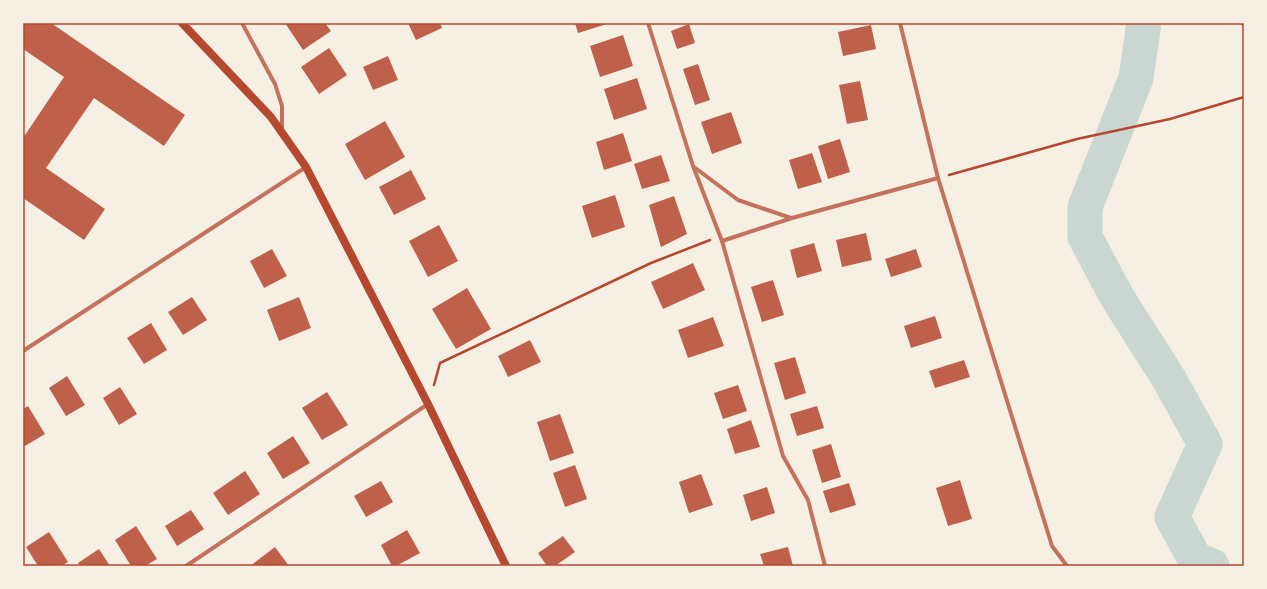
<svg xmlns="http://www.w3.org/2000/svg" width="1267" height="589" font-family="'Nunito Sans',sans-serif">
<rect width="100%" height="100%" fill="#f6efe4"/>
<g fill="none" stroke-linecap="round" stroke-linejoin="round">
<!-- river -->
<polyline stroke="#c9d6d2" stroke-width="35" points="1144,23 1136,78 1085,207 1085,237 1117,297 1169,379 1205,444 1172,517 1195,559 1212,566"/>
</g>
<!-- building -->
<g fill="#bf614a">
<polygon points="23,23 51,23 185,115 164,146 94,98 46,168 105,209 84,240 23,198 23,138 64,77 23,49"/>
<polygon points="285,23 325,23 331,31 303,50"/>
<polygon points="408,23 440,23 442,28 416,40"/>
<polygon points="575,23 610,23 578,33"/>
<polygon points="689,24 695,43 677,49 671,31"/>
<polygon points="871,25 876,49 843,56 838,32"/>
<polygon points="623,35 633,66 600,77 590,46"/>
<polygon points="329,48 347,75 319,94 301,67"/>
<polygon points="388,56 398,80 373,90 363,67"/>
<polygon points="698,64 710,100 695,105 683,69"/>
<polygon points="637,78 647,109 614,120 604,89"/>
<polygon points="860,81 868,120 847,124 839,85"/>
<polygon points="731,112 742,143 712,154 701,122"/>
<polygon points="385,121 405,157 365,180 345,144"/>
<polygon points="623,133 632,161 604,170 596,142"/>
<polygon points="840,139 850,172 828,179 818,146"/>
<polygon points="812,153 822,182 798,189 789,160"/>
<polygon points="661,155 670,181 642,189 634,164"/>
<polygon points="411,170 426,199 394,215 379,187"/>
<polygon points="615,195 625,227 592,238 582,206"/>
<polygon points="674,196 687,234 661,247 649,205"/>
<polygon points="439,225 458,261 428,277 409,241"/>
<polygon points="866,233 872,260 842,267 836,240"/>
<polygon points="814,243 822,271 797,278 790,250"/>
<polygon points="272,249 287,276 264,288 250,261"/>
<polygon points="916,249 922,267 891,277 885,259"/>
<polygon points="693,263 705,290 663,309 651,282"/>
<polygon points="773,280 784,315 762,322 751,287"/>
<polygon points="467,288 491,329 456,349 432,309"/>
<polygon points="192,297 207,320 183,335 168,312"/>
<polygon points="299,297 311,328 279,341 267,310"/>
<polygon points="935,316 942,338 911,348 904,326"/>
<polygon points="713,317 724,346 688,358 678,330"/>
<polygon points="151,323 167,350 144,364 127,338"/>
<polygon points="530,340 541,362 508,377 498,356"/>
<polygon points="795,357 806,393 785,400 774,363"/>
<polygon points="964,360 970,377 935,388 929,371"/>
<polygon points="67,376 85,405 66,416 49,388"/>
<polygon points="738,385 747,411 723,419 714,393"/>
<polygon points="120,387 137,414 119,425 103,398"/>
<polygon points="327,392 348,425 322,440 302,408"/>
<polygon points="28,406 45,434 25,446 23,444 23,409"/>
<polygon points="817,406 824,428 797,436 790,414"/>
<polygon points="560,414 574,453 550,461 537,422"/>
<polygon points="751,420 760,447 735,454 727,429"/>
<polygon points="293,436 310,463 283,479 267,453"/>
<polygon points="831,444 841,477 822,483 812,450"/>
<polygon points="575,465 587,499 565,507 553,473"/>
<polygon points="245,471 260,494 228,515 213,493"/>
<polygon points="701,474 713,505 689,513 679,482"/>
<polygon points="960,480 972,519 948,526 936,488"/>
<polygon points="381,481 393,502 366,517 354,496"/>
<polygon points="849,483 856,505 830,513 823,491"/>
<polygon points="767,487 775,513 751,521 743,495"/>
<polygon points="191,510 204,529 177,546 165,526"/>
<polygon points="136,526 157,559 145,566 131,566 115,540"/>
<polygon points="407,530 420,553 396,566 392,566 381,545"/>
<polygon points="49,532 68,562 61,566 38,566 26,547"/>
<polygon points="563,536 575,552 555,566 547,566 538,553"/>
<polygon points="275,547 289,566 250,566"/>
<polygon points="788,547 793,566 764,566 760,554"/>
<polygon points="99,549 110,566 80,566 78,563"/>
</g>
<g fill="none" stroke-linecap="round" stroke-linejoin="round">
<!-- path -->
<g stroke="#b5482f" stroke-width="2.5">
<polyline points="949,175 1077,139 1170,119 1244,97"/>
<polyline points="434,385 440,363 651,263 710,240"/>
</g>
<!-- minor -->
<g stroke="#c5725c" stroke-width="4">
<polyline points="242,23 275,84 282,106 282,131"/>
<polyline points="648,23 693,166 722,241 783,456 808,500 825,566"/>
<polyline points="900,23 938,178 1052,546 1067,566"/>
<polyline points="1242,23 1244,25"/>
<polyline points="694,167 738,200 791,218"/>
<polyline points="722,241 792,218 938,178"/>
<polyline points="23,351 306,167"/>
<polyline points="186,566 428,404"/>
</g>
<!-- secondary -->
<polyline stroke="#b5482f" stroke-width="8" points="182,23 271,117 306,167 428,404 506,566"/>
</g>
<!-- border -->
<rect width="1267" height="589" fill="none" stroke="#f6efe4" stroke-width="48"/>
<rect x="24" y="24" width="1219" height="541" fill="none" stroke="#b5482f" stroke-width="1.5"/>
</svg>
